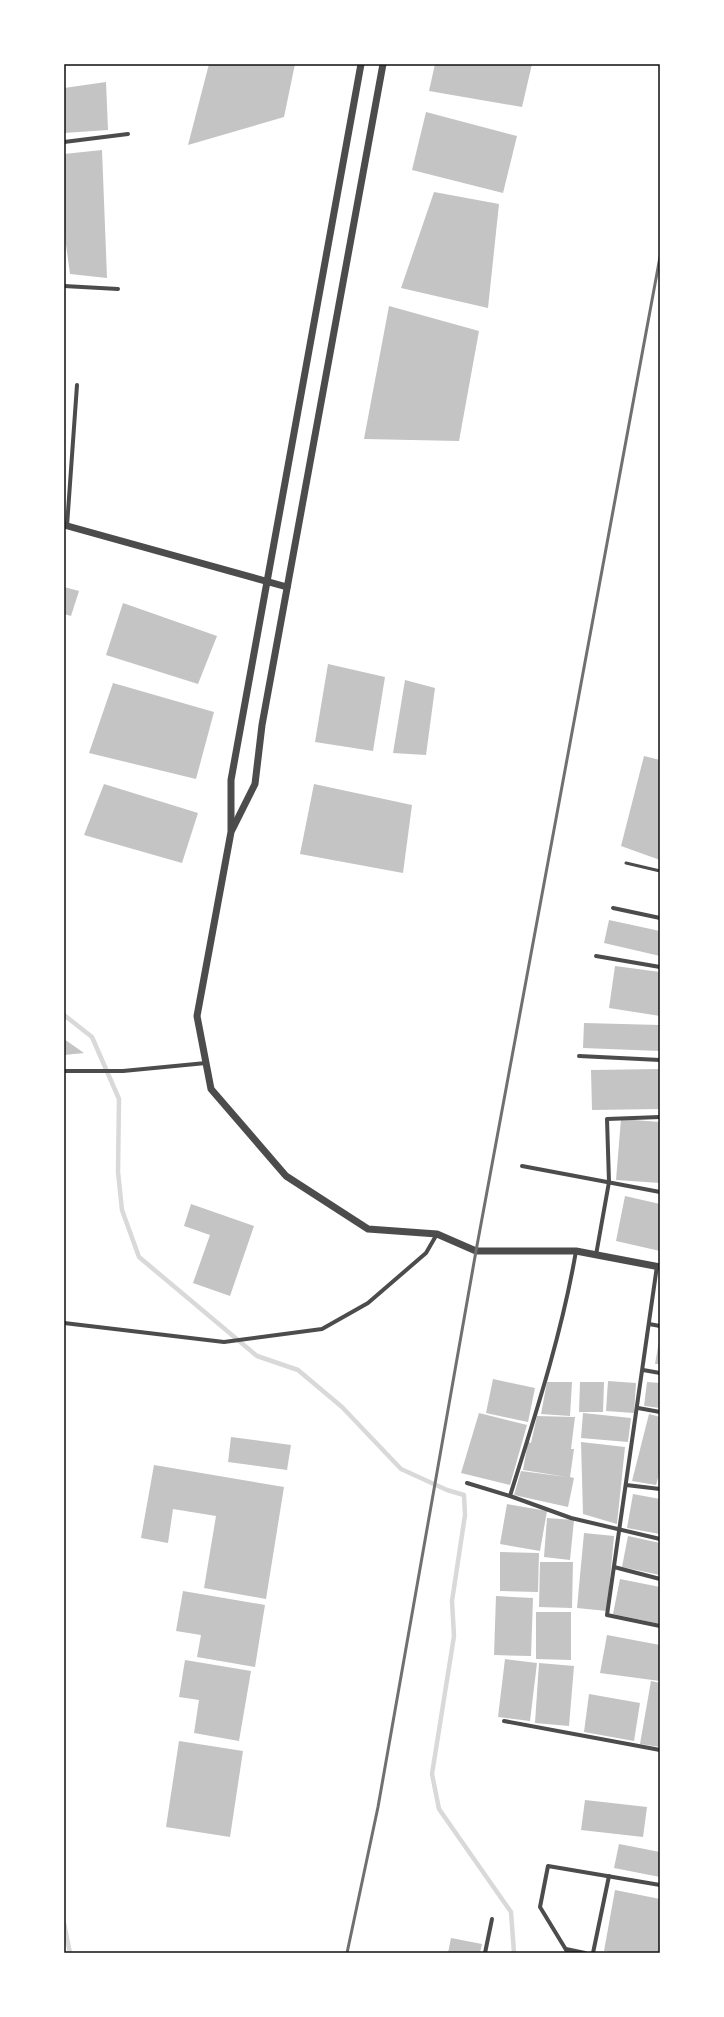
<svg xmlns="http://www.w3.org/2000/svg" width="724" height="2017" font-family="'Golos Text',sans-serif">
<rect width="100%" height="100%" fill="#fff"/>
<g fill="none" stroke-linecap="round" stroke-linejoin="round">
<!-- stream -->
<g stroke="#d9d9d9" stroke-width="4.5">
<polyline points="64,1015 92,1037 119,1099 118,1172 122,1210 139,1257 257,1356 298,1370 342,1407 401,1469 447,1490 464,1495 465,1515 452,1601 454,1636 432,1774 439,1809 511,1912 514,1953"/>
<polyline points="64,1923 70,1953"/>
</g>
</g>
<!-- building -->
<g fill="#c4c4c4">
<polygon points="209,64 295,64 284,117 188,145"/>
<polygon points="435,64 532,64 522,107 429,91"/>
<polygon points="106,82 108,130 64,133 64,88"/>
<polygon points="426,112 517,136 503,193 412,170"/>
<polygon points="102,150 107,278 70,274 64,230 64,154"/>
<polygon points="434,192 499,204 488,308 401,288"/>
<polygon points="389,306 479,331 459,441 364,439"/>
<polygon points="64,587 79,591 71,616 64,614"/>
<polygon points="123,603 217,636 198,684 106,655"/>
<polygon points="328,664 385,677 373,751 315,742"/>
<polygon points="405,680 435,688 426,755 393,753"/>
<polygon points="113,683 214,712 196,779 89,753"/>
<polygon points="644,756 660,760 660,860 621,846"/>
<polygon points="104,784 198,813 182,863 84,835"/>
<polygon points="314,784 412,805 403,873 300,854"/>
<polygon points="609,920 660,931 660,956 604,943"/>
<polygon points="615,966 660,972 660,1016 609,1008"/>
<polygon points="584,1023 660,1025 660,1051 583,1048"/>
<polygon points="64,1039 84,1053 64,1055"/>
<polygon points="660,1069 660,1109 592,1110 591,1070"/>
<polygon points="621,1119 660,1122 660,1183 616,1180"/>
<polygon points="625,1196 660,1204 660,1251 616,1241"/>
<polygon points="191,1204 254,1226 230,1296 193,1283 210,1235 184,1226"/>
<polygon points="659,1341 660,1341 660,1364 655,1364"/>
<polygon points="493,1379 535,1388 528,1422 486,1413"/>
<polygon points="608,1381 636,1383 634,1413 606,1411"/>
<polygon points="547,1382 572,1382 570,1416 541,1414"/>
<polygon points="580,1382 604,1382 603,1412 579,1412"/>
<polygon points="647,1382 660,1383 660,1408 644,1406"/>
<polygon points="479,1413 527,1425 510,1485 461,1473"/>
<polygon points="583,1413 631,1418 628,1442 581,1438"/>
<polygon points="649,1414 660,1417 660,1471 656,1485 632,1481"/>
<polygon points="537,1416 575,1417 571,1449 574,1449 570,1477 574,1478 568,1507 514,1495 521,1471 567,1477 523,1470 528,1442 531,1443"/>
<polygon points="231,1437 291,1445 287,1470 228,1462"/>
<polygon points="581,1442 625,1447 617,1524 583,1514"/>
<polygon points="154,1465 284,1487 266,1599 204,1588 216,1516 173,1509 168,1543 141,1538"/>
<polygon points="633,1494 660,1499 660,1534 627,1528"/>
<polygon points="507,1504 547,1511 540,1551 500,1544"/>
<polygon points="547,1518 574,1520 570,1560 544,1557"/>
<polygon points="584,1533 614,1536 607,1611 577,1608"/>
<polygon points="628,1536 660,1543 660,1575 622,1567"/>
<polygon points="500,1552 539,1553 538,1592 500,1591"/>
<polygon points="540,1562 573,1562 572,1608 539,1607"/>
<polygon points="620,1579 660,1587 660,1624 613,1614"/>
<polygon points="183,1591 265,1605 255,1667 197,1657 201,1635 176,1631"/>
<polygon points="496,1596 533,1598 531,1656 494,1655"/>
<polygon points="536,1612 571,1612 571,1660 536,1659"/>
<polygon points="607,1635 660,1645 660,1681 600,1673"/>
<polygon points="505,1659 537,1663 530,1721 498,1717"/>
<polygon points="185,1660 251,1671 239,1741 194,1733 199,1700 179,1697"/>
<polygon points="539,1663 574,1666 569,1726 535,1723"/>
<polygon points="651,1681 660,1683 660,1747 640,1744"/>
<polygon points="589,1694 640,1703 634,1741 584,1732"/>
<polygon points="179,1741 243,1751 230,1837 166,1827"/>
<polygon points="585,1800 647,1807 643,1837 581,1830"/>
<polygon points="619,1844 660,1852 660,1877 614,1868"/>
<polygon points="615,1890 660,1899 660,1953 616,1953 604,1951"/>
<polygon points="451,1938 482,1944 480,1953 448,1953"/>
</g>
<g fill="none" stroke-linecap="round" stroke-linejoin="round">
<!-- service -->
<polyline stroke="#4c4c4c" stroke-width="3" points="626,863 660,871"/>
<!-- minor -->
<g stroke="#4c4c4c" stroke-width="4">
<polyline points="64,142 128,134"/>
<polyline points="64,286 118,289"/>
<polyline points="67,526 77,385"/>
<polyline points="613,908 660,918"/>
<polyline points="596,956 660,967"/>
<polyline points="579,1056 660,1060"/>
<polyline points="64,1071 123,1071 206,1063"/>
<polyline points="522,1166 660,1192"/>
<path d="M576 1251C562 1333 535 1416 510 1496L571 1518 660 1539"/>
<polyline points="596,1255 609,1182 607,1119 660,1117"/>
<polyline points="657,1266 607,1615 660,1626"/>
<polyline points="64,1323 224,1342 322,1329 368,1303 426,1253 437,1234"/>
<polyline points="649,1324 660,1326"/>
<polyline points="643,1370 660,1373"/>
<polyline points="638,1408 660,1412"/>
<polyline points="467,1483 510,1496"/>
<polyline points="626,1485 660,1489"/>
<polyline points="614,1567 660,1579"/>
<polyline points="504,1721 660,1750"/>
<polyline points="566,1949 585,1953"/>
<polyline points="485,1953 492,1919"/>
<polyline points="568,1953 540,1907 548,1866 660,1885"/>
<polyline points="593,1953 609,1876"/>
</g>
<!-- tertiary -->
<g stroke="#4c4c4c" stroke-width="7">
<polyline points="361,64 231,780 231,832 197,1016 211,1089 286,1176 368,1229 437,1234 476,1251 576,1251 660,1267"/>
<polyline points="64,525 287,587"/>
<polyline points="232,830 255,784 262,725 383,64"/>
</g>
<!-- rail -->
<polyline stroke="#707070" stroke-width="3" points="347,1953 378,1807 476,1251 660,257"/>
</g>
<!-- border -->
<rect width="724" height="2017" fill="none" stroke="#ffffff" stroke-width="130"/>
<rect x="65" y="65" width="594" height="1887" fill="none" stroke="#111" stroke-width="1.5"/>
</svg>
